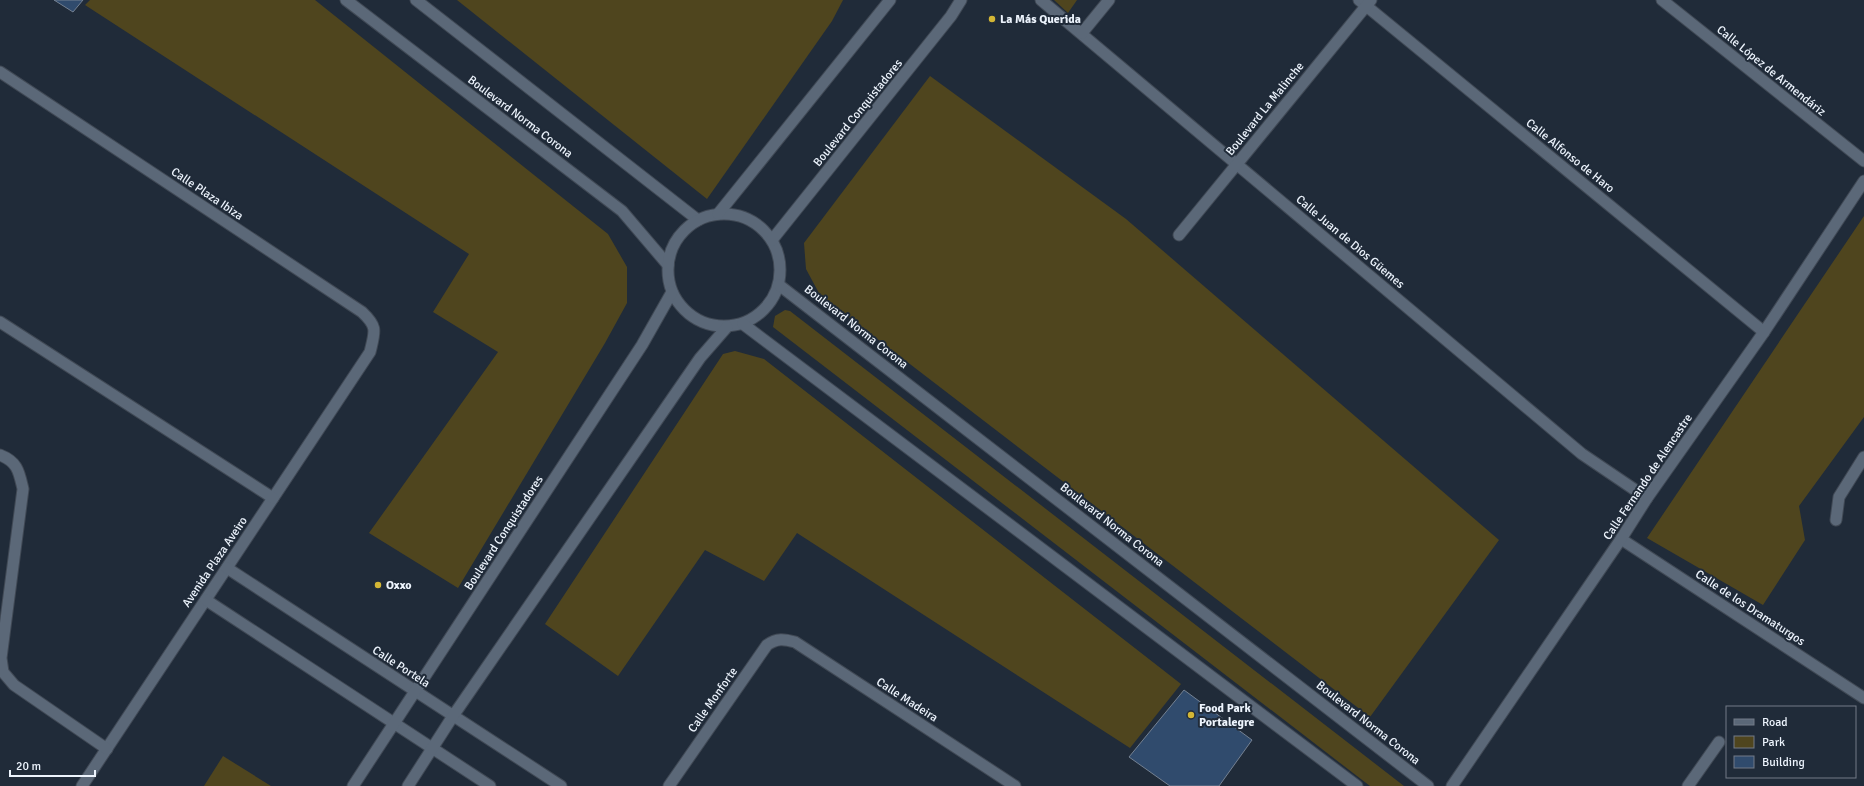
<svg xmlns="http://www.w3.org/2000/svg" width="1864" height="786" font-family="Signika,sans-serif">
<rect width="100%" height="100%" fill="#202b39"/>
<!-- green -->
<g fill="#4f451e">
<polygon points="90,0 315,0 608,234 627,267 627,303 605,343 458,588 369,533 498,352 433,312 469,254 85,5"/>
<polygon points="457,0 843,0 832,21 707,199"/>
<polygon points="1054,0 1077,0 1068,13"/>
<polygon points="930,76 1126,219 1499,540 1370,717 820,295 806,269 804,243"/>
<polygon points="1864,216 1864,417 1799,506 1805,540 1763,605 1647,538"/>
<polygon points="785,310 790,311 1404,786 1370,786 773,327 775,316"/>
<polygon points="735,351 764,359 1181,684 1130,748 797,533 764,581 705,550 618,676 545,624 723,354"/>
<polygon points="223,756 271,786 204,786"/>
</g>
<!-- building -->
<g fill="#304b6d" stroke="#748192">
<polygon points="54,0 83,0 73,12"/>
<polygon points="1184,690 1252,740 1219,786 1170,786 1129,757"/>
</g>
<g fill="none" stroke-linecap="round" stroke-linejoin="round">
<defs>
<g id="minor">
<polyline points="1041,0 1582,454 1647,498"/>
<polyline points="1359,0 1764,332"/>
<polyline points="1662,0 1864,161"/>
<polyline points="1082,33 1109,0"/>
<path d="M0 72 362 312C378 327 375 331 370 352L82 786"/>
<polyline points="1179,235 1371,0"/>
<polyline points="0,322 273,498"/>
<path d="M0 455C18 462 19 472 23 489L1 658 3 672 14 685 107 749"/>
<polyline points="1836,520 1839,497 1864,457"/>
<polyline points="1621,539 1864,698"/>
<polyline points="227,568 561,786"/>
<polyline points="206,600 490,786"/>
<path d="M669 786 767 645C777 638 784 639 795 642L1015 786"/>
<polyline points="1452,786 1621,539 1647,498 1764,332 1864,181"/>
<polyline points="1688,786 1719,742"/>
</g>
<g id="tertiary">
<polyline points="346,0 622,211 668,265"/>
<polyline points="416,0 698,220"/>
<circle cx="724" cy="270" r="56"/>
<polyline points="718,214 890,0"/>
<polyline points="772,240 951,16 961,0"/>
<polyline points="779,285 1428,786"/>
<polyline points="743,324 1357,786"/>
<polyline points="353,786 642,345 672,292"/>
<polyline points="408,786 453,716 700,358 727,327"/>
</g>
</defs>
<!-- minor casing -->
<use href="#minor" stroke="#404955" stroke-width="13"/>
<!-- tertiary casing -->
<use href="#tertiary" stroke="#404955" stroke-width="13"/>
<!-- minor -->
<use href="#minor" stroke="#5b6878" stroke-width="11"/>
<!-- tertiary -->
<use href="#tertiary" stroke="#5b6878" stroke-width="11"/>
</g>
<!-- markers -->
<g fill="#d3b635" stroke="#202b39" stroke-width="1.5">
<circle cx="992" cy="19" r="4"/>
<circle cx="378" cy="585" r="4"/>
<circle cx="1191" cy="715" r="4"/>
</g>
<g text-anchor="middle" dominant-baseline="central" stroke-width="4" stroke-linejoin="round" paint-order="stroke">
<!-- poi labels -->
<g font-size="12" font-weight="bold" fill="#edf4fd" stroke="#202b39" text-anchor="start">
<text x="1000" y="19">La Más Querida</text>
<text x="386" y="585">Oxxo</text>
<text x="1199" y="708">Food Park<tspan x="1199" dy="14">Portalegre</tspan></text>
</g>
<!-- street labels -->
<g font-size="12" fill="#edf4fd" stroke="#202b39">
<text transform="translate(1771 71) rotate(39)">Calle López de Armendáriz</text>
<text transform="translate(1265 109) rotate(-51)">Boulevard La Malinche</text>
<text transform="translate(858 113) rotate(-51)">Boulevard Conquistadores</text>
<text transform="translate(520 117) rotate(37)">Boulevard Norma Corona</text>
<text transform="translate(1570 156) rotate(39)">Calle Alfonso de Haro</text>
<text transform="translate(207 194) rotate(34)">Calle Plaza Ibiza</text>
<text transform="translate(1350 242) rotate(40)">Calle Juan de Dios Güemes</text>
<text transform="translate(856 327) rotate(38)">Boulevard Norma Corona</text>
<text transform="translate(1648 477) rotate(-56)">Calle Fernando de Alencastre</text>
<text transform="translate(1112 525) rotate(38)">Boulevard Norma Corona</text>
<text transform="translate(504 533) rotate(-57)">Boulevard Conquistadores</text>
<text transform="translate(215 562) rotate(-56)">Avenida Plaza Aveiro</text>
<text transform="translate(1750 608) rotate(33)">Calle de los Dramaturgos</text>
<text transform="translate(401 667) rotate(33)">Calle Portela</text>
<text transform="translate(713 700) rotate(-55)">Calle Monforte</text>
<text transform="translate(907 700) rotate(33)">Calle Madeira</text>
<text transform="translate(1368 723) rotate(38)">Boulevard Norma Corona</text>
</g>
</g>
<!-- legend -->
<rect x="1726" y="706" width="130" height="72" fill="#202b39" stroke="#727b87"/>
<rect x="1734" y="719" width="20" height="6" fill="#5b6878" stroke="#727b87"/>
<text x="1762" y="726" font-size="12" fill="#edf4fd">Road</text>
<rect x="1734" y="736" width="20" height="12" fill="#4f451e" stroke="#727b87"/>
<text x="1762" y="746" font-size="12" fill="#edf4fd">Park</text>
<rect x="1734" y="756" width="20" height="12" fill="#304b6d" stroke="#727b87"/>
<text x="1762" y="766" font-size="12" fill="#edf4fd">Building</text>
<!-- scale -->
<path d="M10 770v6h85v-6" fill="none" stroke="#edf4fd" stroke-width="2"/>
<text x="16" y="770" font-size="12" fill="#edf4fd" stroke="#202b39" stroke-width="3" paint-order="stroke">20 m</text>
</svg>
